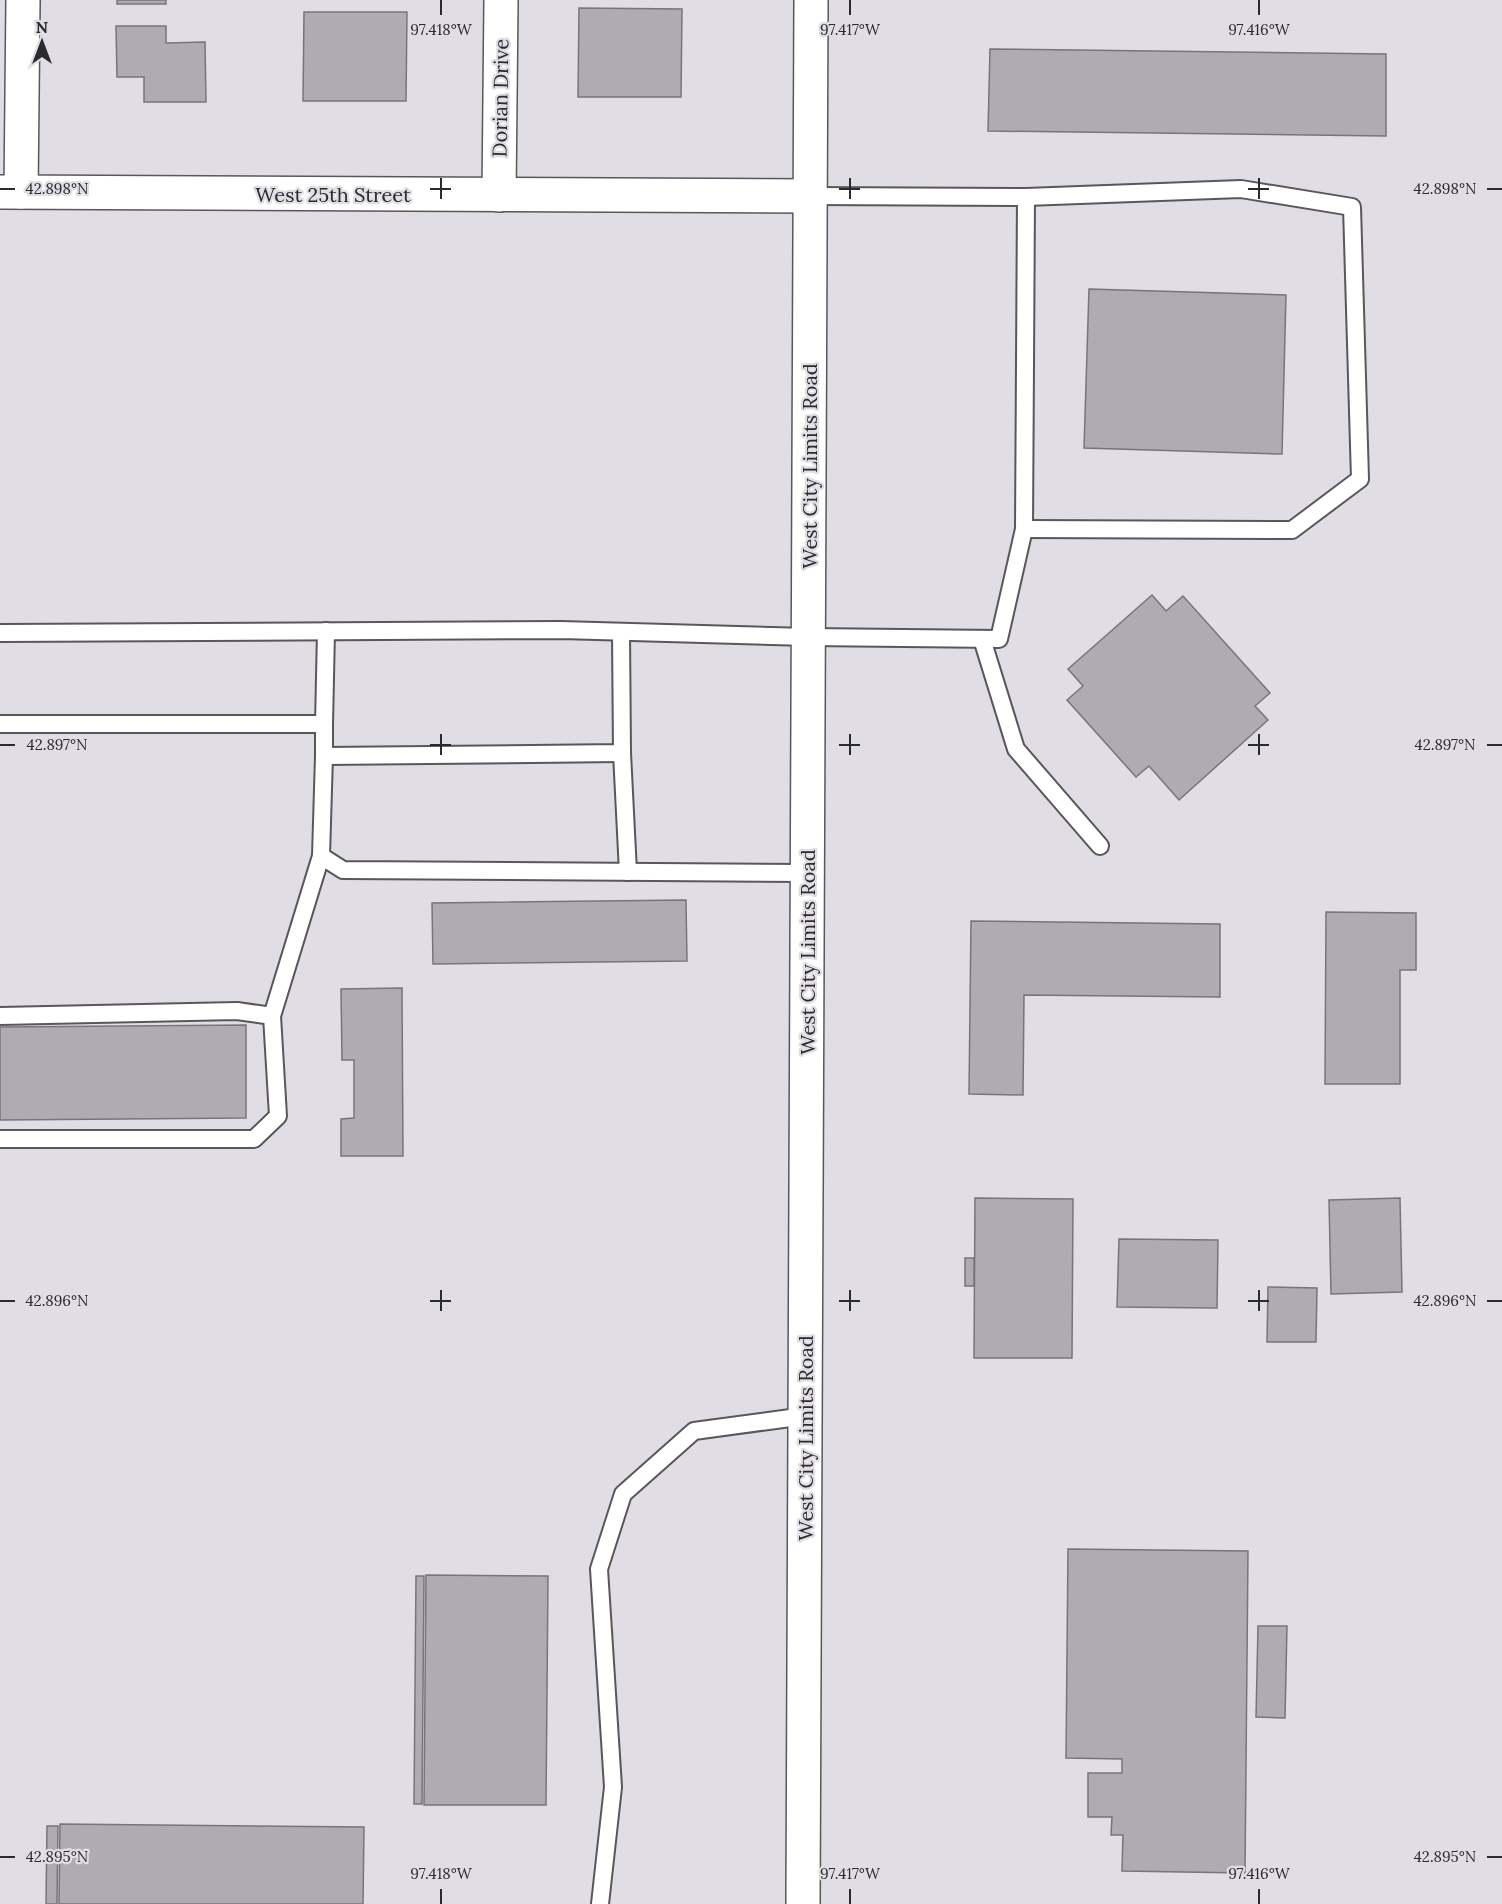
<svg xmlns="http://www.w3.org/2000/svg" width="1502" height="1904" font-family="Lora,serif">
<rect width="100%" height="100%" fill="#e0dde4"/>
<!-- building -->
<g fill="#aeabb2" stroke="#77747a" stroke-width="1.5">
<rect x="117" y="0" width="49" height="4"/>
<polygon points="579,8 682,9 681,97 578,97"/>
<polygon points="304,12 407,12 406,101 303,101"/>
<polygon points="116,26 166,26 166,43 205,42 206,102 144,102 144,77 117,77"/>
<polygon points="990,49 1386,54 1386,136 988,131"/>
<polygon points="1089,289 1286,295 1282,454 1084,448"/>
<polygon points="1152,595 1166,611 1183,596 1270,693 1255,706 1268,720 1179,800 1149,766 1136,777 1067,700 1083,686 1068,669"/>
<polygon points="686,900 687,961 433,964 432,903"/>
<polygon points="1326,912 1416,913 1416,970 1400,970 1400,1084 1325,1084"/>
<polygon points="971,921 1220,924 1220,997 1024,995 1023,1095 969,1094"/>
<polygon points="402,988 403,1156 341,1156 341,1119 354,1118 354,1060 342,1060 341,989"/>
<polygon points="246,1025 246,1118 0,1120 0,1027"/>
<polygon points="975,1198 1073,1199 1072,1358 974,1358"/>
<polygon points="1400,1198 1402,1292 1331,1294 1329,1200"/>
<polygon points="1119,1239 1218,1240 1217,1308 1117,1307"/>
<rect x="965" y="1258" width="9" height="28"/>
<polygon points="1268,1287 1317,1288 1316,1342 1267,1342"/>
<polygon points="1068,1549 1248,1551 1245,1873 1122,1871 1123,1835 1111,1835 1112,1817 1088,1817 1088,1773 1122,1773 1122,1759 1066,1758"/>
<polygon points="426,1575 548,1576 546,1805 424,1805"/>
<polygon points="416,1576 424,1576 422,1804 414,1804"/>
<polygon points="1258,1626 1287,1626 1285,1718 1256,1717"/>
<polygon points="60,1824 364,1827 363,1904 59,1904"/>
<polygon points="47,1826 58,1826 57,1904 46,1904"/>
</g>
<g fill="none" stroke-linecap="round" stroke-linejoin="round">
<defs>
<g id="lane">
<polyline points="1024,529 1292,530 1360,479 1352,207 1241,189 1026,197"/>
<polyline points="0,633 561,630 808,637 999,639 1024,529 1026,197 810,196"/>
<polyline points="982,639 1016,749 1100,846"/>
<polyline points="0,724 324,724 324,756 622,753 621,632"/>
<polyline points="324,724 326,631"/>
<polyline points="622,753 628,872"/>
<polyline points="324,756 321,856 343,870 807,873"/>
<polyline points="0,1016 237,1011 272,1016"/>
<polyline points="0,1139 254,1139 278,1116 272,1016 321,856"/>
<polyline points="600,1904 613,1787 599,1569 623,1494 694,1431 805,1416"/>
</g>
<g id="street">
<polyline points="0,192 810,196"/>
<polyline points="21,192 23,0"/>
<polyline points="499,195 501,0"/>
</g>
<polyline id="secondary" points="803,1904 811,0"/>
</defs>
<!-- lane casing -->
<use href="#lane" stroke="#59565c" stroke-width="20"/>
<!-- street casing -->
<use href="#street" stroke="#59565c" stroke-width="36"/>
<!-- secondary casing -->
<use href="#secondary" stroke="#59565c" stroke-width="36"/>
<!-- lane -->
<use href="#lane" stroke="#fff" stroke-width="16"/>
<!-- street -->
<use href="#street" stroke="#fff" stroke-width="33"/>
<!-- secondary -->
<use href="#secondary" stroke="#fff" stroke-width="33"/>
</g>
<!-- ticks -->
<path fill="none" stroke="#2b2a2d" stroke-width="2" d="M441 0V15M850 0V15M1259 0V15M441 178V199M850 178V199M1259 178V199M0 189H15M430 189H451M839 189H860M1248 189H1269M1487 189H1502M441 734V755M850 734V755M1259 734V755M0 745H15M430 745H451M839 745H860M1248 745H1269M1487 745H1502M441 1290V1311M850 1290V1311M1259 1290V1311M0 1301H15M430 1301H451M839 1301H860M1248 1301H1269M1487 1301H1502M0 1857H15M1487 1857H1502M441 1889V1904M850 1889V1904M1259 1889V1904"/>
<g text-anchor="middle" dominant-baseline="central" stroke-width="4.5" stroke-linejoin="round" paint-order="stroke">
<!-- street labels -->
<g font-size="20" fill="#2b2a2d" stroke="#e0dde4">
<text transform="translate(500 98) rotate(-89)">Dorian Drive</text>
<text x="333" y="194">West 25th Street</text>
<text transform="translate(809 466) rotate(-90)">West City Limits Road</text>
<text transform="translate(807 952) rotate(-90)">West City Limits Road</text>
<text transform="translate(805 1438) rotate(-90)">West City Limits Road</text>
</g>
</g>
<g font-size="15" text-anchor="middle" fill="#2b2a2d" stroke="#e0dde4" stroke-width="4.5" stroke-linejoin="round" paint-order="stroke">
<text x="441" y="35">97.418°W</text>
<text x="850" y="35">97.417°W</text>
<text x="1259" y="35">97.416°W</text>
<text x="57" y="194">42.898°N</text>
<text x="1445" y="194">42.898°N</text>
<text x="57" y="750">42.897°N</text>
<text x="1445" y="750">42.897°N</text>
<text x="57" y="1306">42.896°N</text>
<text x="1445" y="1306">42.896°N</text>
<text x="57" y="1862">42.895°N</text>
<text x="1445" y="1862">42.895°N</text>
<text x="441" y="1879">97.418°W</text>
<text x="850" y="1879">97.417°W</text>
<text x="1259" y="1879">97.416°W</text>
</g>
<!-- north arrow -->
<g transform="translate(42 42)" stroke="#e0dde4" stroke-width="4.5" paint-order="stroke">
<path d="M0-4.5L10 22L0 15L-10 22Z" fill="#2b2a2d"/>
<text y="-9" font-size="16" font-weight="bold" text-anchor="middle" fill="#2b2a2d">N</text>
</g>
</svg>
